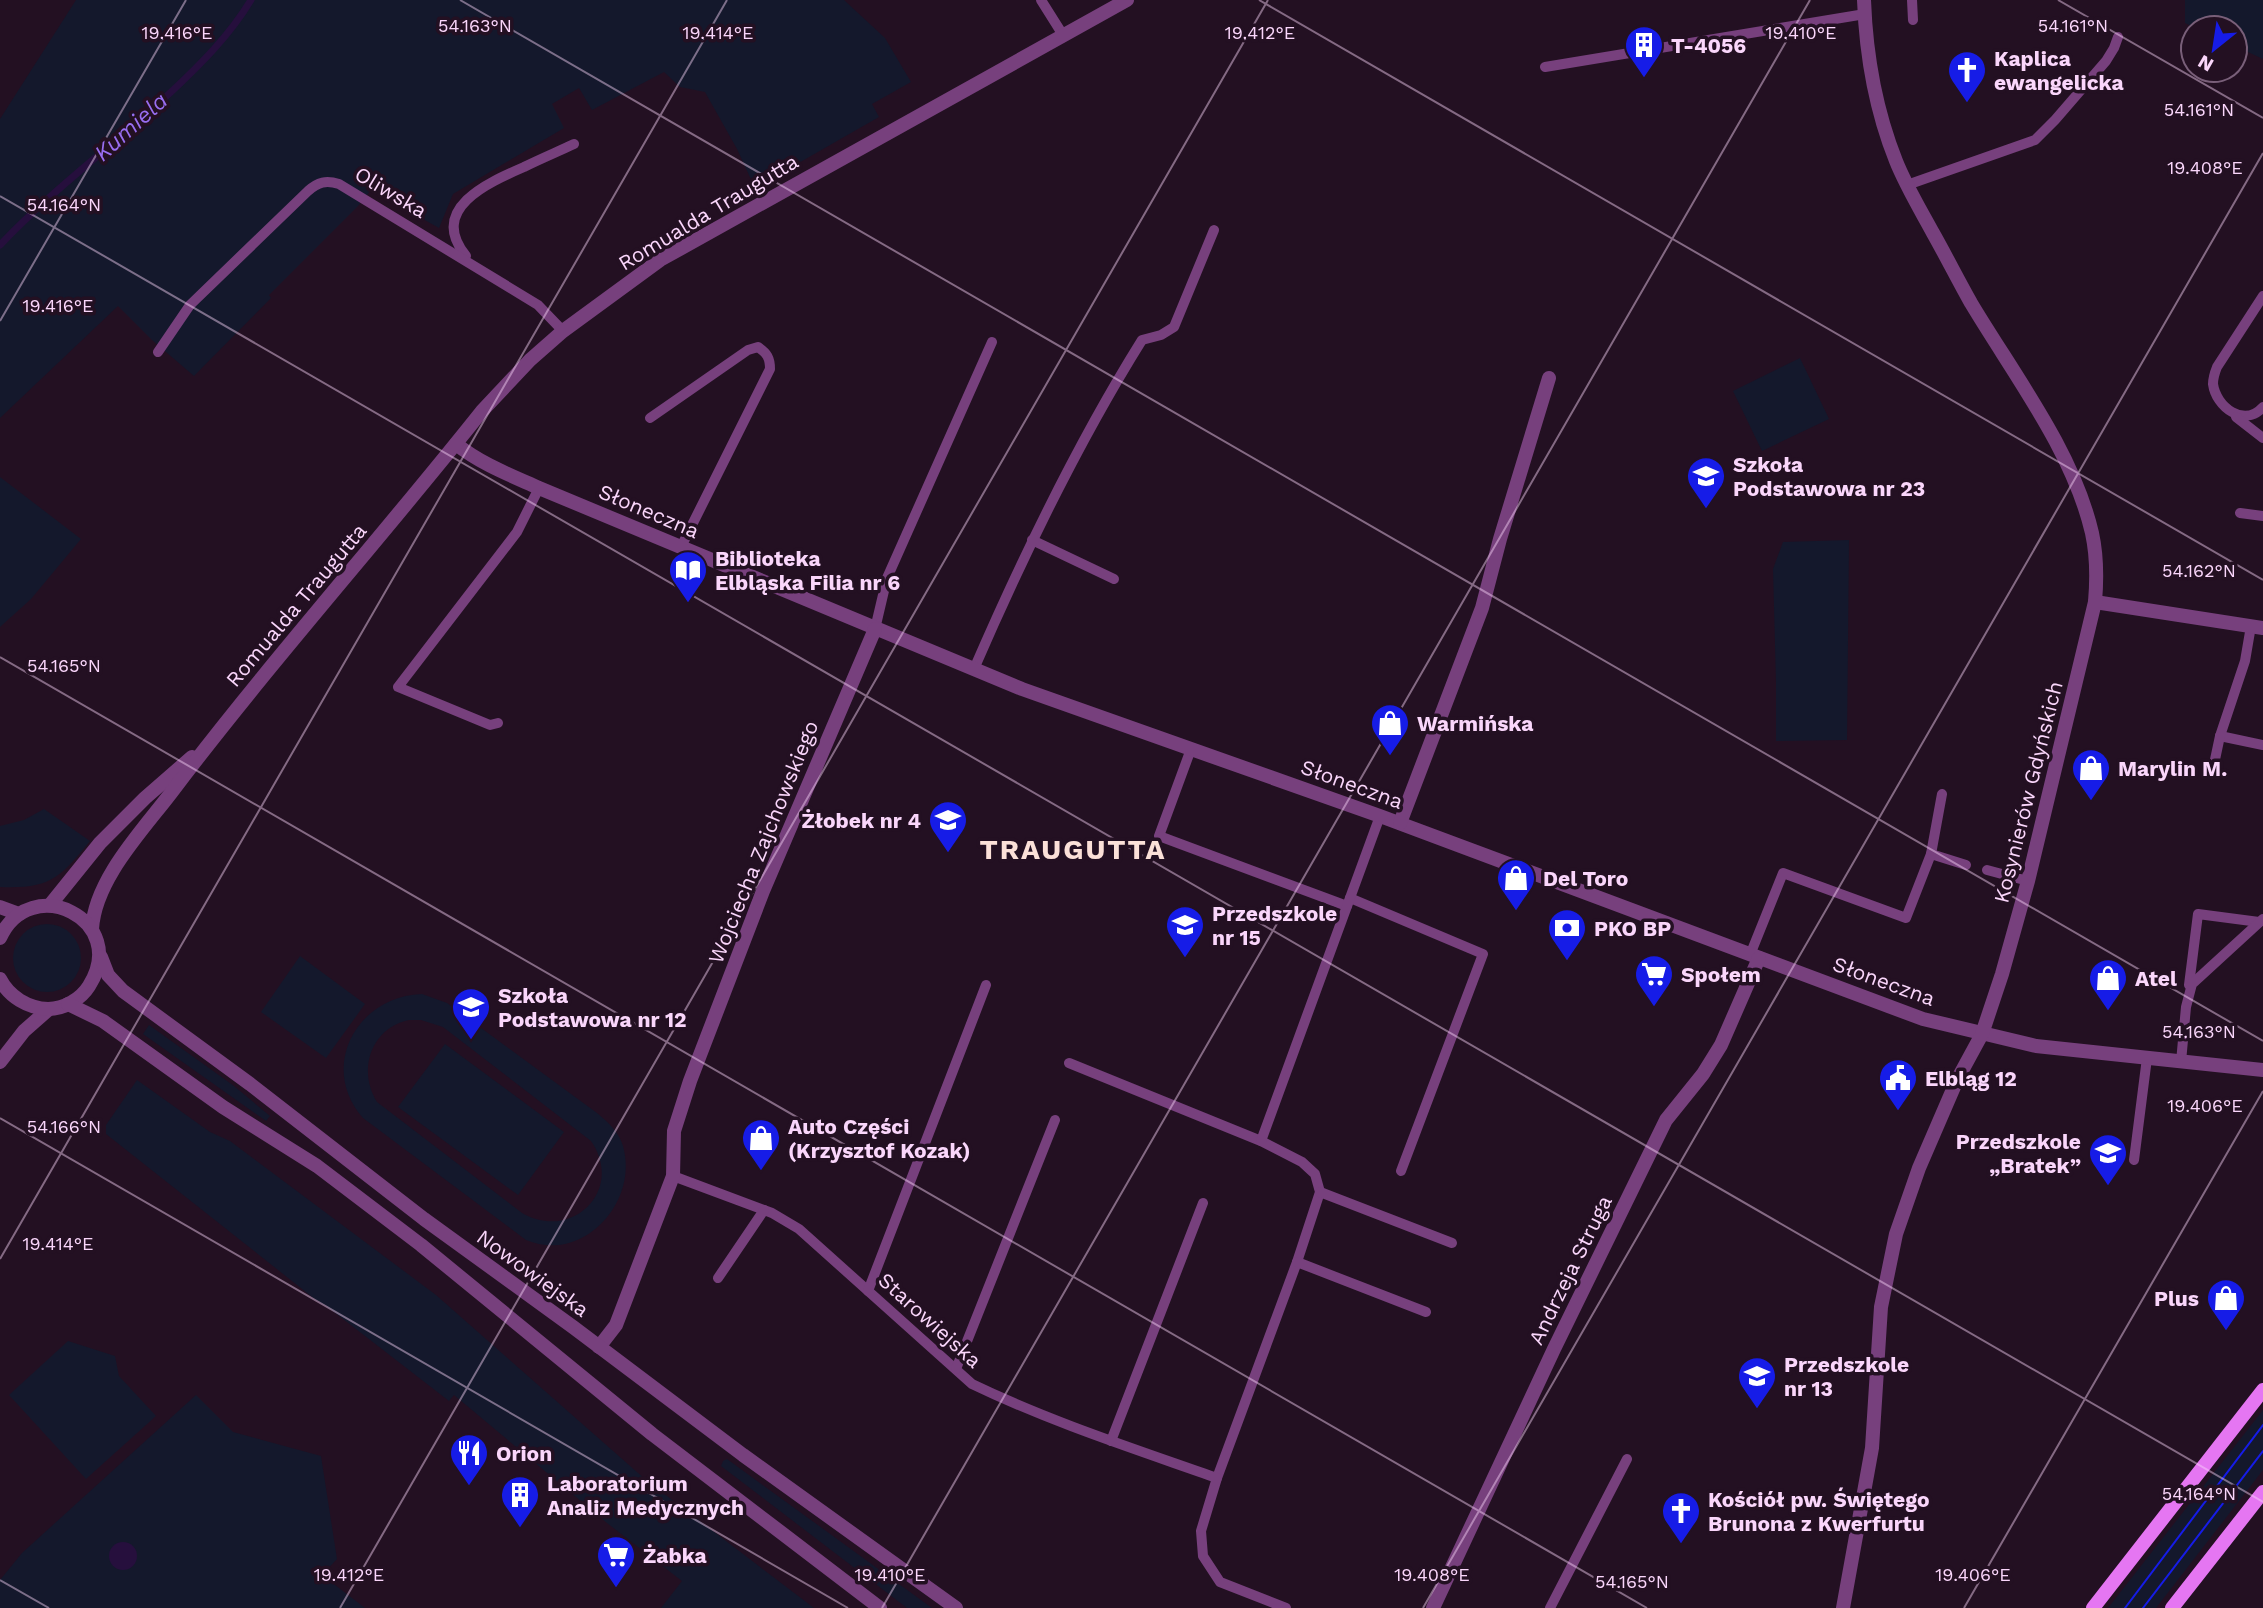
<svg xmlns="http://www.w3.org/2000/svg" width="2263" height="1608" font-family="'Work Sans',sans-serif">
<rect width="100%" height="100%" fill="#231022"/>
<!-- green -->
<g fill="#14182c" fill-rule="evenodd">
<polygon points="76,0 844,0 885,38 911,82 872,104 879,117 755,188 737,149 705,92 680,87 664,72 592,110 579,88 552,104 564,128 453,194 439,228 371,190 358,206 269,295 271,298 194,376 152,340 118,306 0,418 0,119"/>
<polygon points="2185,0 2263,0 2263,59 2235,46 2235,28 2196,28 2185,23"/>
<polygon points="1800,358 1829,419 1762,451 1733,391"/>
<polygon points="0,477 81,539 31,599 0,627"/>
<polygon points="1849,540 1847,740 1776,741 1776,682 1773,569 1783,542"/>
<path d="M44 809 90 841C60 878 50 889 0 887V826L24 820Z"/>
<circle cx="47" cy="958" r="34"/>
<polygon points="300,956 365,1004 326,1058 261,1012"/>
<path d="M422 994 447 1003 597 1113C608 1122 619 1132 623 1146 639 1202 583 1264 526 1240L363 1118C318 1067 357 996 422 994ZM409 1020H421L443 1027 591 1141C625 1190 572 1242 522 1213L377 1102C357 1070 371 1028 409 1020Z"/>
<polygon points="149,1025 234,1086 270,1116 266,1121 143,1034"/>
<polygon points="445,1044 564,1132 518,1195 398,1107"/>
<polygon points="137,1080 210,1132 230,1141 436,1295 646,1480 814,1608 661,1608 682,1581 607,1523 454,1395 449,1401 325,1305 316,1300 106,1134 106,1125"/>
<polygon points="68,1341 115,1356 119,1376 156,1416 86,1479 9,1395"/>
<polygon points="196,1395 233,1432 321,1456 337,1559 322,1575 365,1608 0,1608 0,1580 22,1553"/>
<polygon points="2263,1410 2263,1470 2156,1608 2108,1608"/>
<polygon points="727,1459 932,1608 907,1608 721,1466 723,1461"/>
</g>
<!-- water -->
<circle fill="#260f3d" cx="123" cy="1556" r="14"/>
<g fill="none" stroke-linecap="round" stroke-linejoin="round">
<!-- stream -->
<path stroke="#260f3d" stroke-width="7" d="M0 245C53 189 115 144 171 92 200 65 230 35 251 0"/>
<!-- service -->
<g stroke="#77407d" stroke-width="10">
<polyline points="1041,0 1063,35"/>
<polyline points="1912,0 1913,20"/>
<polyline points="1545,67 1865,14"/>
<polyline points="1907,185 2035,140 2055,120 2106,61 2114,48 2118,37"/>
<path d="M466 256C428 209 487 183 524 167 540 159 557 152 574 144"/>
<path d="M2263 296 2217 367C2215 372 2213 378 2213 384 2216 407 2244 428 2263 407"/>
<path d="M158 352 190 305 308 191C318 182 326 180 339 184L538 305 563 331"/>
<polyline points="2236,417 2263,438"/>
<path d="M650 418 748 350 758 347C767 353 770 358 770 369L681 547"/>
<polyline points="2240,513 2263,516"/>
<polyline points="1032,540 1114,579"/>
<polyline points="875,629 887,578 992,342"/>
<path d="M974 669C1023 556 1077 444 1142 340L1161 335 1174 327 1214 230"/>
<polyline points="498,723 490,725 398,687 517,532 539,488"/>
<polyline points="2220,736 2263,745"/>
<polyline points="1191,749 1159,836 1347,906"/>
<polyline points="2213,769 2220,736 2245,661 2251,626"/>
<polyline points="1931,854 1966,865"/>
<polyline points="1987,870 2028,881"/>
<polyline points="1350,898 1483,954 1401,1171"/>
<polyline points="1750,955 1783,873 1906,918 1931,854 1942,794"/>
<polyline points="2189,985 2198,914 2259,922"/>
<polyline points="2181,1062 2186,1007 2192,984 2263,919"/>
<polyline points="1069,1063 1261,1141 1302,1162 1315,1174 1320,1192 1297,1262 1217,1478 1201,1531 1203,1556 1220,1582 1286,1608"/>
<polyline points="1261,1141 1380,816"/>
<polyline points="2134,1160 2147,1058"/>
<path d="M673 1176 772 1213 799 1229 972 1384C1051 1422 1135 1449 1217 1478"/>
<polyline points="1320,1192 1452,1243"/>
<polyline points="1297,1262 1426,1312"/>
<polyline points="718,1278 764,1210"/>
<polyline points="868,1291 986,985"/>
<polyline points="956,1369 1055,1120"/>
<polyline points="1111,1441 1203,1203"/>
<polyline points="1550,1608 1627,1459"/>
</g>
<!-- minor -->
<g stroke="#77407d" stroke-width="14">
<path d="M456 444C481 464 510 475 539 488L1022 689 1380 816 1923 1019 2036 1046 2263 1070"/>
<polyline points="2095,602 2263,628"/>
<polyline points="1400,823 1482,608 1500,539 1549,378"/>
<polyline points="50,905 100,843 145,798 192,757"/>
<path d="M92 929C95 878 145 828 174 789 272 660 381 538 482 411L530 360 563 331 660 260 1127 0"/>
<polyline points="0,1062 24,1031 49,1009"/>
<polyline points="599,1347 616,1325 673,1176 674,1131 690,1081 763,891 875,629"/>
<polyline points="1433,1608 1554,1349 1666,1120 1703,1074 1721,1045 1759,958"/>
<path d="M1843 1608 1872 1448 1881 1307 1896 1234 1919 1168 1957 1080 1982 1034 2002 974 2028 881 2095 602C2097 579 2097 556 2092 533 2073 451 2014 375 1971 303 1958 280 1946 256 1933 233 1920 209 1906 186 1896 161 1876 111 1866 54 1864 0"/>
</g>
<!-- tertiary -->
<g stroke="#77407d" stroke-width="14">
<polyline points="0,907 19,914"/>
<path d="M0 938C30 871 131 920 89 986 81 999 64 1009 48 1009 28 1008 9 997 0 979"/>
<polyline points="101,957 108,975 123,991 250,1084 424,1219 573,1327 743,1455 956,1608"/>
<polyline points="68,1004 103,1021 223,1107 317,1166 421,1245 652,1434 880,1608"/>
</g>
<!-- secondary -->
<g stroke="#e576f2" stroke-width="14">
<polyline points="2093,1608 2263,1390"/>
<polyline points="2172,1608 2263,1492"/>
</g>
<!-- tram -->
<g stroke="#161ce7" stroke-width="2">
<polyline points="2125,1608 2263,1425"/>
<polyline points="2143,1608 2263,1451"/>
</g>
</g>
<!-- ticks -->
<path fill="none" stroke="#fad6fb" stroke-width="2" stroke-opacity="0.45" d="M460 0 2263 1041M1259 0 2263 580M2058 0 2263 118M0 196 2263 1502M0 321 186 0M0 657 1647 1608M0 1118 848 1608M0 1259 727 0M0 1580 49 1608M340 1608 1268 0M882 1608 1810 0M1423 1608 2263 153M1964 1608 2263 1091"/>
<!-- icons -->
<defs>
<symbol id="building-pin" viewBox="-11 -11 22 30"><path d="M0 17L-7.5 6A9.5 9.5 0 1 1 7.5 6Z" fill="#161ce7" stroke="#231022"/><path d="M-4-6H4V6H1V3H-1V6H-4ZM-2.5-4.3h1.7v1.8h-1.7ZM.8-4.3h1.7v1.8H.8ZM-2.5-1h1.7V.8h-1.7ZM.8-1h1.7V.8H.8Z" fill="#fff"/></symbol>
<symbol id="church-pin" viewBox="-11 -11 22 30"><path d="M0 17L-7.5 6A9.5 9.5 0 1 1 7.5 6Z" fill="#161ce7" stroke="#231022"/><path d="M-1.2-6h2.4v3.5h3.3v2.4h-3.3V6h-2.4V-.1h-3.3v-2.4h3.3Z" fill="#fff"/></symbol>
<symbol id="school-pin" viewBox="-11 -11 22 30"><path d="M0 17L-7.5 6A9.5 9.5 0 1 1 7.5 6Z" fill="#161ce7" stroke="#231022"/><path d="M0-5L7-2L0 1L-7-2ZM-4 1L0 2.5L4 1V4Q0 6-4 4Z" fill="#fff"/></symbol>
<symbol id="library-pin" viewBox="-11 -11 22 30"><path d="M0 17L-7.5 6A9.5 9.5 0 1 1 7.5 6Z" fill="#161ce7" stroke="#231022"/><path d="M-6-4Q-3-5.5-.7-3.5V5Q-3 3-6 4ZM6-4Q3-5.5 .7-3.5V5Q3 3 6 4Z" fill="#fff"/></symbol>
<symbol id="shop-pin" viewBox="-11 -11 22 30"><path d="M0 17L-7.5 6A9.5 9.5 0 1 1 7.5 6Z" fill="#161ce7" stroke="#231022"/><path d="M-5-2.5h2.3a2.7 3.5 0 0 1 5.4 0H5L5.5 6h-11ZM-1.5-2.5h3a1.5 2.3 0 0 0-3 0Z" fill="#fff"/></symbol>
<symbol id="bank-pin" viewBox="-11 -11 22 30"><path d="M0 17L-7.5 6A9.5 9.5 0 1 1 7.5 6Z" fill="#161ce7" stroke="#231022"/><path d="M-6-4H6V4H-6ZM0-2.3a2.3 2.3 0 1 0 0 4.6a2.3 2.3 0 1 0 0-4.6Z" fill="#fff"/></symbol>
<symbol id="supermarket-pin" viewBox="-11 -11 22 30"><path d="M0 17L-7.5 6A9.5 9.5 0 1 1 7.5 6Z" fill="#161ce7" stroke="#231022"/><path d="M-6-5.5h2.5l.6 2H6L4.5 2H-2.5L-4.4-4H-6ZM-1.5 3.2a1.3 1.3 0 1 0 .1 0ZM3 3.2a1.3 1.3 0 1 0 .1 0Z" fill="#fff"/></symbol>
<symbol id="civic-pin" viewBox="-11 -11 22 30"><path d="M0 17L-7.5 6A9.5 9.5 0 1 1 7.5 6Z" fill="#161ce7" stroke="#231022"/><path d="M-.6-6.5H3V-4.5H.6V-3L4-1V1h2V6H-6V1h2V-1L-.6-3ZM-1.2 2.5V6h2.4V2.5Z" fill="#fff"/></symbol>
<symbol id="restaurant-pin" viewBox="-11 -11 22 30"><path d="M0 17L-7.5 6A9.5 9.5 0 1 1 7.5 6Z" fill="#161ce7" stroke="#231022"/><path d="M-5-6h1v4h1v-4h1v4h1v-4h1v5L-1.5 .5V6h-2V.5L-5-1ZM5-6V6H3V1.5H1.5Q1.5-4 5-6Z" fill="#fff"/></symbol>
</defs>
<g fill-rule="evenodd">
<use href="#building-pin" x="1622" y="23" width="44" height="60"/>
<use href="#church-pin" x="1945" y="48" width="44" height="60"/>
<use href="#school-pin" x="1684" y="454" width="44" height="60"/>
<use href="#library-pin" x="666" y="548" width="44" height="60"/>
<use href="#shop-pin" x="1368" y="701" width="44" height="60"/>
<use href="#shop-pin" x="2069" y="746" width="44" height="60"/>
<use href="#school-pin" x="926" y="798" width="44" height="60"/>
<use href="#shop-pin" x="1494" y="856" width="44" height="60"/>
<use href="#school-pin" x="1163" y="903" width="44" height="60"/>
<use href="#bank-pin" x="1545" y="906" width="44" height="60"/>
<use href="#supermarket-pin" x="1632" y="952" width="44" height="60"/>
<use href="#shop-pin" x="2086" y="956" width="44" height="60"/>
<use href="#school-pin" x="449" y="985" width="44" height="60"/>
<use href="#civic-pin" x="1876" y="1056" width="44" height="60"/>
<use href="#shop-pin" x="739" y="1116" width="44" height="60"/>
<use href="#school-pin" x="2086" y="1131" width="44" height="60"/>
<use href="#shop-pin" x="2204" y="1276" width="44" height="60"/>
<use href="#school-pin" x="1735" y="1354" width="44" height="60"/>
<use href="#restaurant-pin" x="447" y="1431" width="44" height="60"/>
<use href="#building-pin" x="498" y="1473" width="44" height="60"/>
<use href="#church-pin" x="1659" y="1489" width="44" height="60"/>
<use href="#supermarket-pin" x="594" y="1533" width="44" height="60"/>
</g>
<g text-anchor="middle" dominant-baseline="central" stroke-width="7" stroke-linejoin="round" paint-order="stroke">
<!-- poi labels -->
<g font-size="21" font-weight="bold" fill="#fad6fb" stroke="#231022" text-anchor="start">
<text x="1671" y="45">T-4056</text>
<text x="1994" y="58">Kaplica<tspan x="1994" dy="24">ewangelicka</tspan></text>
<text x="1733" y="464">Szkoła<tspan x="1733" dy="24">Podstawowa nr 23</tspan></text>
<text x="715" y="558">Biblioteka<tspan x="715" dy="24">Elbląska Filia nr 6</tspan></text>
<text x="1417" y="723">Warmińska</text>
<text x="2118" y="768">Marylin M.</text>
<text x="921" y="820" text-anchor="end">Żłobek nr 4</text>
<text x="1543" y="878">Del Toro</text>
<text x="1212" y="913">Przedszkole<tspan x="1212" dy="24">nr 15</tspan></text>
<text x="1594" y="928">PKO BP</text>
<text x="1681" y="974">Społem</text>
<text x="2135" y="978">Atel</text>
<text x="498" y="995">Szkoła<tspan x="498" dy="24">Podstawowa nr 12</tspan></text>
<text x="1925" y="1078">Elbląg 12</text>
<text x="788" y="1126">Auto Części<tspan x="788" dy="24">(Krzysztof Kozak)</tspan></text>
<text x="2081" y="1141" text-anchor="end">Przedszkole<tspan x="2081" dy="24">„Bratek”</tspan></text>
<text x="2199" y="1298" text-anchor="end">Plus</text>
<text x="1784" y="1364">Przedszkole<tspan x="1784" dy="24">nr 13</tspan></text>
<text x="496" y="1453">Orion</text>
<text x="547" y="1483">Laboratorium<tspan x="547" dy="24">Analiz Medycznych</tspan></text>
<text x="1708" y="1499">Kościół pw. Świętego<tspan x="1708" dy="24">Brunona z Kwerfurtu</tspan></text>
<text x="643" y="1555">Żabka</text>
</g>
<!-- street labels -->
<g font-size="21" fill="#fad6fb" stroke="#231022">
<text transform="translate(391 192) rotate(31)">Oliwska</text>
<text transform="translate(708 212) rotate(-31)">Romualda Traugutta</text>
<text transform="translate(649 511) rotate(23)">Słoneczna</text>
<text transform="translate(296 605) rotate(-50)">Romualda Traugutta</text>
<text transform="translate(1352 784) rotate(20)">Słoneczna</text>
<text transform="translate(2028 792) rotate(-76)">Kosynierów Gdyńskich</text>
<text transform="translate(763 842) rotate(-68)">Wojciecha Zajchowskiego</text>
<text transform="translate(1884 981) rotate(20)">Słoneczna</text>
<text transform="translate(1570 1270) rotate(-64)">Andrzeja Struga</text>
<text transform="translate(533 1273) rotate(36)">Nowowiejska</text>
<text transform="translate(930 1320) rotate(42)">Starowiejska</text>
</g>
<!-- water labels -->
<g font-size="23" font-style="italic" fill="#996ef1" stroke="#231022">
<text transform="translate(131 127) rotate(-42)">Kumiela</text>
</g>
<!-- district labels -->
<g font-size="28" font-weight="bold" letter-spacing="2" fill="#fbe0d8" stroke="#231022">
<text x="1073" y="849">TRAUGUTTA</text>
</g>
</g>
<g font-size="18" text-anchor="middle" fill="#fad6fb" stroke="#231022" stroke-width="7" stroke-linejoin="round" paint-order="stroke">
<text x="2073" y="32">54.161°N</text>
<text x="475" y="32">54.163°N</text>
<text x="177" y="39">19.416°E</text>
<text x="718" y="39">19.414°E</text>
<text x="1260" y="39">19.412°E</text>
<text x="1801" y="39">19.410°E</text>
<text x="2199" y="116">54.161°N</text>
<text x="2205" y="174">19.408°E</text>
<text x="64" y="211">54.164°N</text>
<text x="58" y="312">19.416°E</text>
<text x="2199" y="577">54.162°N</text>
<text x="64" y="672">54.165°N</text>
<text x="2199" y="1038">54.163°N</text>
<text x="2205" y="1112">19.406°E</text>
<text x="64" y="1133">54.166°N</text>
<text x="58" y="1250">19.414°E</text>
<text x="2199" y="1500">54.164°N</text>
<text x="349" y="1581">19.412°E</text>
<text x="890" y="1581">19.410°E</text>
<text x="1432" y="1581">19.408°E</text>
<text x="1973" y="1581">19.406°E</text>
<text x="1632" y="1588">54.165°N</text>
</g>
<!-- north arrow -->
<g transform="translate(2214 49) rotate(210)"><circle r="33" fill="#231022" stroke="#795f79" stroke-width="2"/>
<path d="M0-5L12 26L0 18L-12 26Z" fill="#161ce7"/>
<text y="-10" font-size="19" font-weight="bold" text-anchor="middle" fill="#fad6fb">N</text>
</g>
</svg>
